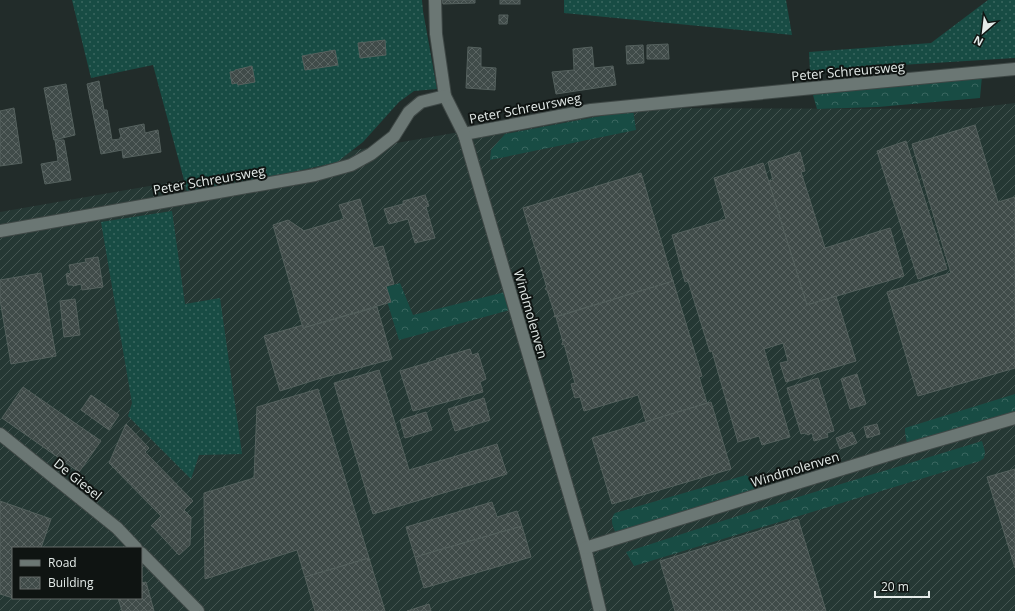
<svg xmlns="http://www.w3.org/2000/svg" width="1015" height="611" font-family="'Open Sans',sans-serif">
<defs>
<pattern id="industrial-furrows" width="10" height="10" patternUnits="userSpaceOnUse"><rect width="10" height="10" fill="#253834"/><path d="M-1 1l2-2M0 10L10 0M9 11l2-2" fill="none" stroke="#445551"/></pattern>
<pattern id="grass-dots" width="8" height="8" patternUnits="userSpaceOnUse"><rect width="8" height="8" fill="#184c44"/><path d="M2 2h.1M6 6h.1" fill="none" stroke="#39665f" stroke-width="1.8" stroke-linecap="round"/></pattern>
<pattern id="forest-crowns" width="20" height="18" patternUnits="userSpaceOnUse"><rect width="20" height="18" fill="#184c44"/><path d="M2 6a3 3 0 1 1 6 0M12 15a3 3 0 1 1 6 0" fill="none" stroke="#39665f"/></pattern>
<pattern id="building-cross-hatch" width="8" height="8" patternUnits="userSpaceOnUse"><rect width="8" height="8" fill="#404b49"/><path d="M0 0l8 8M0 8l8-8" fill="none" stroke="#5b6563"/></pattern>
</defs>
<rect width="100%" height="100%" fill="#222c2a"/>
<!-- industrial -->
<path fill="url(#industrial-furrows)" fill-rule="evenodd" d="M1015 103V611H0V212L598 108 966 109ZM13 548H141V598H13Z"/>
<!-- grass -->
<g fill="url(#grass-dots)">
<polygon points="72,0 422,0 423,11 437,89 414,91 399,102 363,142 337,162 284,174 187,191 153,65 91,78"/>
<polygon points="564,0 786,0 792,35 564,13"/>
<polygon points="988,0 1015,0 1015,58 901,65 810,72 809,52 931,43"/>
<polygon points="172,211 185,304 220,298 242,454 199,455 191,479 128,416 132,403 101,222"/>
</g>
<!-- forest -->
<g fill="url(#forest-crowns)">
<polygon points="982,76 980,98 878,107 817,109 811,88"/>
<polygon points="633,110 636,130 490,160 491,150 505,134"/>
<polygon points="400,283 413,315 505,292 510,310 399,340 383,288"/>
<polygon points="1015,394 1015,411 907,444 905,432 905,428"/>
<polygon points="982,441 985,452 984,458 980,461 634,566 626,552 772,505"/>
<path d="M746 475 755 481 757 490 616 534C613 526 609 520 615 513Z"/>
</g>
<!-- building -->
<g fill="url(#building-cross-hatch)" stroke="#55615e">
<polygon points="442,0 475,0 475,3 443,4"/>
<rect x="500" y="0" width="20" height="4"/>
<polygon points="499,15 508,15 507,24 499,24"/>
<polygon points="385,40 386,55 360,58 358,43"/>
<polygon points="668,44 669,59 647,59 647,45"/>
<polygon points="643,45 644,63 627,64 626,46"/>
<polygon points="468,47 481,48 481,67 496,68 495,90 466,88"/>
<polygon points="592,47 594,68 613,66 616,85 556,94 552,72 574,70 573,49"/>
<polygon points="335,50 338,65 305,70 302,56"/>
<polygon points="252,66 255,82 238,85 237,83 232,84 230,72 235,71 235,70"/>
<polygon points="99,81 104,110 107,110 112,140 120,139 120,137 121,137 119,129 144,124 145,133 158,130 161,152 123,158 122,150 101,154 87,84"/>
<polygon points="66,84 75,135 54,140 44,88"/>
<polygon points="14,108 22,163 0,166 0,111"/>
<polygon points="975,125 998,202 1015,197 1015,368 918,396 887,292 951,273 912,144"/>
<polygon points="55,140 64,140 71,180 45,184 41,164 58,161"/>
<polygon points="906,141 947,269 918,279 877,151"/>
<polygon points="800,152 805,171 801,172 825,248 890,228 904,276 807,305 768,181 773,180 768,162"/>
<polygon points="763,163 807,305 836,296 856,361 786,382 780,363 788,361 783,343 764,349 790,437 762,445 759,436 738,442 712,351 710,352 688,281 685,282 672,235 726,219 714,178"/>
<polygon points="641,173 673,281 674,281 554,317 554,316 555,315 547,290 546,290 545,288 547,288 523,208"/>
<polygon points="425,195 429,206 426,207 435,238 415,243 408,219 389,224 384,209 403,204 403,201"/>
<polygon points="360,199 374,248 383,246 394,284 386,286 391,302 303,328 273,225 288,220 303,230 303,231 344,219 339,205"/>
<polygon points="98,257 103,287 82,290 81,284 73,286 73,285 68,285 66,274 71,273 69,265 86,262 85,259"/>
<polygon points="41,273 56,356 11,364 0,300 0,280"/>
<polygon points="673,281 702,376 699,377 707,403 646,422 638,395 584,411 580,397 575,398 571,384 575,383 564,344 562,345 562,343 563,342 556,317"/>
<polygon points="75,299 80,335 64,337 60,301"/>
<polygon points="377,307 392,359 318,379 280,391 264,336 303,325 303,328"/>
<polygon points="470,349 472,355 478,353 486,379 480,382 483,392 413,411 400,371 437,360 436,359"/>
<polygon points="379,370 409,470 497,444 507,474 373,514 334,383"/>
<polygon points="857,374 866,404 850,409 841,379"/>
<polygon points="818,378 834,431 827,433 828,437 814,441 812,433 808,435 805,433 801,434 787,388"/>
<polygon points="23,387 101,441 79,472 2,418"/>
<polygon points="318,389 369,558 305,577 297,550 205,579 204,493 254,478 257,407"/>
<polygon points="91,395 119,415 109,430 81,410"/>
<polygon points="484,398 490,420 455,431 448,409"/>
<polygon points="711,402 731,469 612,504 592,438"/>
<polygon points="426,412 432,430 405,438 400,420"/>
<polygon points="126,424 149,448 145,452 193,501 184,510 191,517 190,545 179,555 152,526 151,526 161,516 109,463"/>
<polygon points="877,424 880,434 867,438 864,427"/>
<polygon points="852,432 857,443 840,449 836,438"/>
<polygon points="1015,469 1015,568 987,477"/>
<polygon points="0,501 51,519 41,548 13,548 13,598 0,594"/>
<polygon points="492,502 497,517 517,511 522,526 415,557 406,527"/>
<polygon points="798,519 826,611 675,611 660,561"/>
<polygon points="522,526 531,557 424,588 415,557"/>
<polygon points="369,558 385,611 315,611 305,577"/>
<polygon points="146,582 154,611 122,611 118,598 141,598 141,583"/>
<polygon points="429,604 431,611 407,611"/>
</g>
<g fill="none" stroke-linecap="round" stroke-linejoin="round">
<defs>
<g id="street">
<polyline points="435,0 436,34 445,96 464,134 591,110 813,88 1015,69"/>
<polyline points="464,134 585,548 600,611"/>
<polyline points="0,231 315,175 351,165 371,154 394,136 409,112 421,102 445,96"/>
<polyline points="0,434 117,528 136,548"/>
<polyline points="585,548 898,452 1015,418"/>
<polyline points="141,553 198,611"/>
</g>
</defs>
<!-- street casing -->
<use href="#street" stroke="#3f4846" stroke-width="14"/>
<!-- street -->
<use href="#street" stroke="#6b7774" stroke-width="12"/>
</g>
<g text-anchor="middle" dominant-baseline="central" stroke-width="4" stroke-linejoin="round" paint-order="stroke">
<!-- street labels -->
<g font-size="13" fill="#e4ebe9" stroke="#0f1412">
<text transform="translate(848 71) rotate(-5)">Peter Schreursweg</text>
<text transform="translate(525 108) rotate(-11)">Peter Schreursweg</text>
<text transform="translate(209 180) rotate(-10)">Peter Schreursweg</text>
<text transform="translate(531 314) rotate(74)">Windmolenven</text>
<text transform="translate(795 469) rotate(-17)">Windmolenven</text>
<text transform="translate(78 479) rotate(39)">De Giesel</text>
</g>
</g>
<!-- legend -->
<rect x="12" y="547" width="130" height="52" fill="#0f1412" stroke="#646a68"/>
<rect x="20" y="560" width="20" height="6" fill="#6b7774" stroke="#646a68"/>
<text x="48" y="567" font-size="12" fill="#e4ebe9">Road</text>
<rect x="20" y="577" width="20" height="12" fill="url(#building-cross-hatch)" stroke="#646a68"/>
<text x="48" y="587" font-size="12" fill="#e4ebe9">Building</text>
<!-- north arrow -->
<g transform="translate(983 32) rotate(208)" stroke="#0f1412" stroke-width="3" paint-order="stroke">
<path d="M0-3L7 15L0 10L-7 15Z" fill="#e4ebe9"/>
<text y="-6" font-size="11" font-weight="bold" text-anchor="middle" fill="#e4ebe9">N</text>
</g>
<!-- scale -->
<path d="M875 591v6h54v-6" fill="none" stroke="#e4ebe9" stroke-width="2"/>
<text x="881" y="591" font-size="12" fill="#e4ebe9" stroke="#0f1412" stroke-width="3" paint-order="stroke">20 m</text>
</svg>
